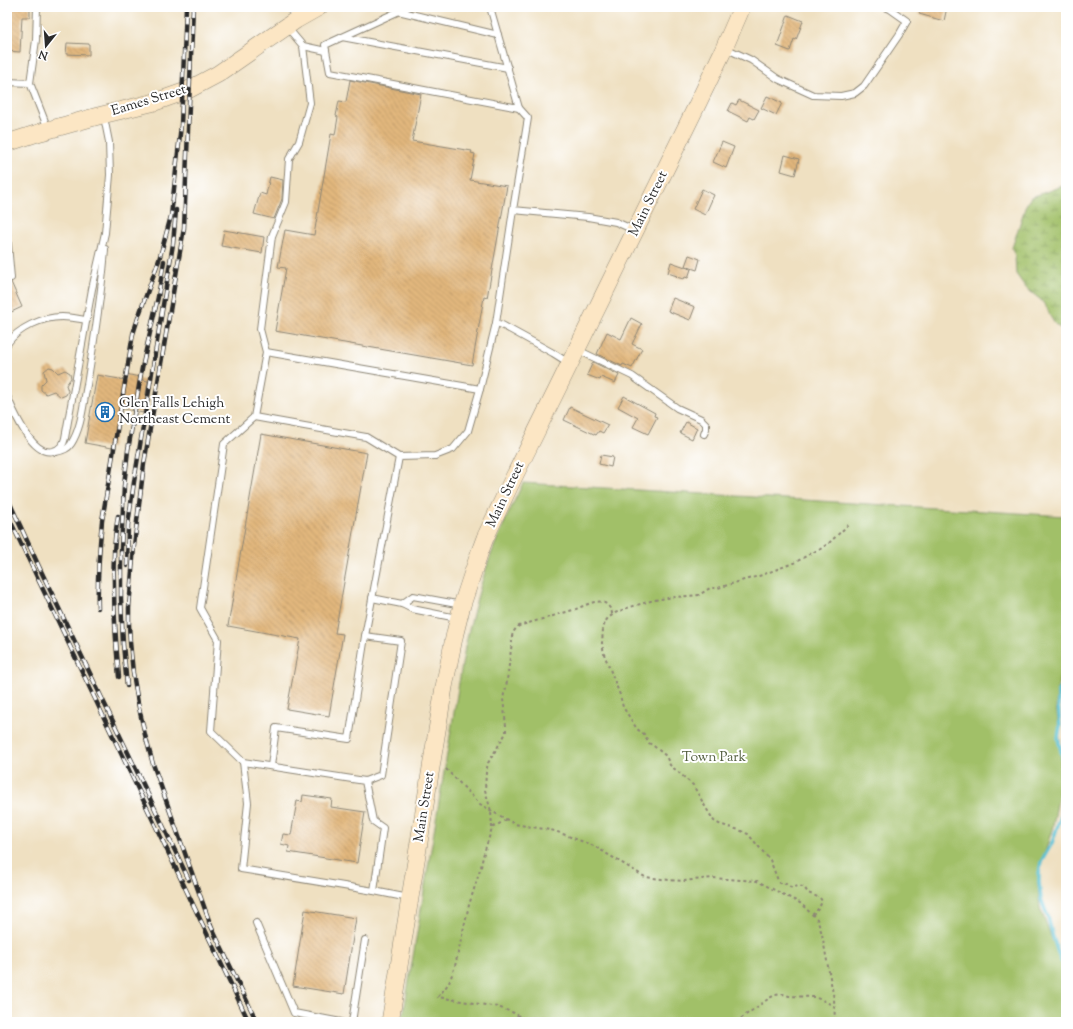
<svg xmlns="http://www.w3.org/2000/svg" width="1073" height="1029" font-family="'Sorts Mill Goudy',serif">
<defs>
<pattern id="wetland-marsh" width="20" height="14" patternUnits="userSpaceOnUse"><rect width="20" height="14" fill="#a1c068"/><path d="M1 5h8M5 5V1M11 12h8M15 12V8" fill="none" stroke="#839c56"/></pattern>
<pattern id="building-back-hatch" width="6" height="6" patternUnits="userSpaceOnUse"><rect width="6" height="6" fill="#e2b77d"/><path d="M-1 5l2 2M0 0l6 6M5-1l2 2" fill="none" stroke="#b79567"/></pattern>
</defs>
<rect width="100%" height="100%" fill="#fff"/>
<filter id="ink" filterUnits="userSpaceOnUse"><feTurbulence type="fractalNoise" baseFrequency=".025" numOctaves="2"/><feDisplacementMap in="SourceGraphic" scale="8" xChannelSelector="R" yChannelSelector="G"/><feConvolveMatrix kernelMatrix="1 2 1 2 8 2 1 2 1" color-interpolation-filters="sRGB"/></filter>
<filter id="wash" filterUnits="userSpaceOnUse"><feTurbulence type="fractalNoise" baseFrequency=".012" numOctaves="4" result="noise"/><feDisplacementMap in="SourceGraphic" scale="16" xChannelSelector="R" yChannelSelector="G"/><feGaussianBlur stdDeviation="0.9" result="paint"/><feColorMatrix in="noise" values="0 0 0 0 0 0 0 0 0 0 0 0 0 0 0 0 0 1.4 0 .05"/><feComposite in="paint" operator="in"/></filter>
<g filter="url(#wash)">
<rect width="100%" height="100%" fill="#efe0c1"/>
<!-- wetland -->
<path fill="url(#wetland-marsh)" stroke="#66764a" d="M1066 185V333L1055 324 1050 316 1047 308 1041 300 1026 288 1016 274 1015 256 1012 248 1026 205 1031 197C1043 194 1054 188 1066 185Z"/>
<!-- park -->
<path fill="#a1c068" stroke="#66764a" d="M523 483 1066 516V669L1060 677 1057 690 1056 706 1059 727 1061 758 1059 793 1053 826 1041 866 1038 883 1040 908 1050 934 1066 972V1022H402L465 647C471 621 477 596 485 572 495 541 509 512 523 483Z"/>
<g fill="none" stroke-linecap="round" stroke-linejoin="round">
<!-- stream -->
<g stroke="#5ac2d7" stroke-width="3.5">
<polyline points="1066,682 1058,691 1058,702 1059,713 1060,726 1058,738 1066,773"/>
<polyline points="1066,801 1052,843 1041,862 1039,874 1039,882 1041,899 1048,917 1052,934 1060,959 1066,968"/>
</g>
</g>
<g id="blocks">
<!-- building -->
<g fill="url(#building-back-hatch)">
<polygon points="7,7 30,7 30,17 22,17 20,52 7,51"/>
<polygon points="921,7 947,7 944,21 919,14"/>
<polygon points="788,15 803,21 796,40 794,39 790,51 777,46"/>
<polygon points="67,43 89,44 89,55 66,54"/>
<polygon points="350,80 421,94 412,141 472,151 471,153 475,154 470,180 507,186 487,298 484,297 472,365 275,331 286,268 278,267 285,230 314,235 331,134 335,135 338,117 336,116 339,101 346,102"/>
<polygon points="767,96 782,103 776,115 761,108"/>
<polygon points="739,100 759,110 754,119 750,117 748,121 728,111 732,103 736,105"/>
<polygon points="722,142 734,147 726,168 713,162"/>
<polygon points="785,155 799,159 795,175 781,171"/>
<polygon points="270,177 283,180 282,199 274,219 254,214 260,193 266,195"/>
<polygon points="702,189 714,195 705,215 693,209"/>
<polygon points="224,230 264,237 262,253 221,246"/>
<polygon points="689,255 700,259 697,270 685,266"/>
<polygon points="671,262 691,269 688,278 685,277 684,279 676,277 677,276 668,273"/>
<polygon points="7,280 11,282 22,307 7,314"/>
<polygon points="673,298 695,307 690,320 668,311"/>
<polygon points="631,318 642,324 632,344 642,349 632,368 623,364 622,366 597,354 607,332 621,339"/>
<polygon points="593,362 619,375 615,383 601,377 600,380 587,375"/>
<polygon points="49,367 53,368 58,373 65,370 70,373 71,378 66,385 68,391 66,395 61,397 54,391 46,394 41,390 41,385 46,380 44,371"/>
<polygon points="126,374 139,377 139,379 148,381 143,413 120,408 112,448 85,443 97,375 125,380"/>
<polygon points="624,396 655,413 654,416 657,417 648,434 633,427 638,418 618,407"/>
<polygon points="570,407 608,425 603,433 599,431 596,435 564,420"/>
<polygon points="686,422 697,428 692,439 680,433"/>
<polygon points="261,434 367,453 335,633 343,634 329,716 287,709 300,639 228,626"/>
<polygon points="601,455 613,457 611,467 599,464"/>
<polygon points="303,795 332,799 331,807 365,812 357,863 288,852 289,846 281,844 283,834 291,835 297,801 302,802"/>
<polygon points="305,910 356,918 344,994 293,986"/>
</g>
</g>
</g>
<g filter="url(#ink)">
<use href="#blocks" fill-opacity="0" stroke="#8d8676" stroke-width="1"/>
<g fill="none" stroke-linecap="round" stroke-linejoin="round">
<defs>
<g id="service">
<polyline points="291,7 292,12 296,19"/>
<polyline points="408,7 325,45 330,72 519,108 490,7"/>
<polyline points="398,11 498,35"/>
<polyline points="287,27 303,46 326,51"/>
<polyline points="342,37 508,68"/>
<polyline points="725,48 751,60 778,79 813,95 841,96 855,93 864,86 899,35 907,21 890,9 885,7"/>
<polyline points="7,82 30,83 48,129"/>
<polyline points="30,83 36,40 37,7"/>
<polyline points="519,108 528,118 513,210 588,217 616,222 634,230"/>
<polyline points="513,210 496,323 502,325 553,353 569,363"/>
<polyline points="7,233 11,278"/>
<path d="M7 344C18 328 42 317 62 317 70 317 79 319 87 320"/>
<polyline points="578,350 632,376 677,408 701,419 706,424 706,429 704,434"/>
<polyline points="266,352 260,329 272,236 286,202 289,159 299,142 310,103 303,46"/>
<polyline points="480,389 496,323"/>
<path d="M7 396C13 410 32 457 53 451 59 450 64 444 65 438L92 289 105 233 110 175 109 142 104 117"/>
<polyline points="254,417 366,437 399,457"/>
<path d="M56 452C62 451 68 449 71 444 82 427 83 404 87 385 94 340 102 294 105 249"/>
<polyline points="372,598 402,604 412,609 457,618"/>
<polyline points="402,604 413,596 462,605"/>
<polyline points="243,762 248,803 241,869 374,891"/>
<polyline points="271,766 276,728 349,739 365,636"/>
<polyline points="365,781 243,762 211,731 218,640 200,608 224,444 254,417 266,352 480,389 468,431 453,449 435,456 399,457 365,636 401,641 381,775 365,781 373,821 383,828 374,891 409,898"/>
<polyline points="256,923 294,1013 341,1022"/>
<polyline points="352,1022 365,940"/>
</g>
<g id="secondary">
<polyline points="7,143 41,132 98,116 155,102 186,91 218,74 296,20 319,7"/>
<polyline points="390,1022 444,687 455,633 462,605 479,554 485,538 510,485 696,107 722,53 742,7"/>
</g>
</defs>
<!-- service casing -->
<use href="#service" stroke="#8d8676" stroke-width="8"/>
<!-- secondary casing -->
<use href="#secondary" stroke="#8d8676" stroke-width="18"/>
<!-- path -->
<g stroke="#8d8676" stroke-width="2" stroke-dasharray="3 3" stroke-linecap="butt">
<polyline points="446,769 480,804 495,813 515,824 555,831 594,846 645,877 669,880 683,881 712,878 757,881 800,903 817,919 822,934 834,999 835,1022"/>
<polyline points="506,820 492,828 483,856 481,867 469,905 455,966 449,983 438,997 498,1007 514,1013 528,1022"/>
<path d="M492 828 491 811 485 790 486 772 488 763 506 733V726L503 699 504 694 506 688 512 642C511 634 514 630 519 626 538 620 557 615 576 609 584 606 594 600 603 602 607 604 612 609 612 614"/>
<path d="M812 915C817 911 820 907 822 901L820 898 808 893 804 887 798 886 792 888 786 884 779 883 770 860 748 834 739 830 719 824 714 821 706 808 693 785 670 765 666 756 655 747 649 743 644 734 637 729 623 707 620 695 604 654 602 643 603 629 605 622 608 618 615 613 627 608 654 600 674 597 699 595 710 588H718L744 580 759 576 796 562 811 553 819 550 829 543 848 525"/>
<polyline points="736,1022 768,999 775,995 783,994 789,996 814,997 822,1000 834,1006"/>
</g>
<!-- service -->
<use href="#service" stroke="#fff" stroke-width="6"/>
<!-- secondary -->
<use href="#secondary" stroke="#fce6c4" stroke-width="17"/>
<defs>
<g id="rail">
<polyline points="193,7 184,228 144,464 134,546 129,608 129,625 130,642 133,673 138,703 145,735 153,764 211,926"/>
<polyline points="7,497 41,571 189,880"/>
<polyline points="7,514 249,1022"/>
<path d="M118 516C114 539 113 562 114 584 114 615 116 646 119 677"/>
<polyline points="127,566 128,525 134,482 173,244 176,210"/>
<path d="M98 608C97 578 99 551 102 521L133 334 139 315 159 260 171 216 181 125 186 7"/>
<polyline points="127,686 123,644 121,598 121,549 124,486 128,450 142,368 158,297 164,261"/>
<polyline points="209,922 257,1022"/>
</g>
</defs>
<!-- rail casing -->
<use href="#rail" stroke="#2b2b2b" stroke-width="4.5"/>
<!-- rail -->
<use href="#rail" stroke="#fff" stroke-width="3" stroke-dasharray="9" stroke-linecap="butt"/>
</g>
</g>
<!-- icons -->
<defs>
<symbol id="building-ring" viewBox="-11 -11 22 22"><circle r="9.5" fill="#fff" stroke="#1f6fb2" stroke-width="1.5"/><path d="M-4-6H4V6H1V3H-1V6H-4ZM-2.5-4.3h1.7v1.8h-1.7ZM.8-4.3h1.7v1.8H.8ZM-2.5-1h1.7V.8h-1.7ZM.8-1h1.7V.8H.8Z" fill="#1f6fb2"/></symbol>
</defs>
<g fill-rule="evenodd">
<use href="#building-ring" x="94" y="401" width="22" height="22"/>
</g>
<g text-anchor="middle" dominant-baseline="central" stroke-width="4" stroke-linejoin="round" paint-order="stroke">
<!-- street labels -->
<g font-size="14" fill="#2b2b2b" stroke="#fff">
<text transform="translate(149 101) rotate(-17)">Eames Street</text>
<text transform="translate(649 204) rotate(-64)">Main Street</text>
<text transform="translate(506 495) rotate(-65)">Main Street</text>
<text transform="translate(425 807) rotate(-81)">Main Street</text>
</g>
<!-- poi labels -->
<g font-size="14" fill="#2b2b2b" stroke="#fff" text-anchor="start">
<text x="119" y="404">Glen Falls Lehigh<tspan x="119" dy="16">Northeast Cement</tspan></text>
</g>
<!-- park labels -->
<g font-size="14" fill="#545f40" stroke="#fff">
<text x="714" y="758">Town Park</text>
</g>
</g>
<!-- margin -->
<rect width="1073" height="1029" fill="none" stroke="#fff" stroke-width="24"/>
<!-- north arrow -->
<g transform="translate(46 46) rotate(197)" stroke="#ffffff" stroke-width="3" paint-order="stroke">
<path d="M0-3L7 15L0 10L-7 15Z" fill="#2b2b2b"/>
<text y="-6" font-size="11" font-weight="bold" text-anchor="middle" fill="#2b2b2b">N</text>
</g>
</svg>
